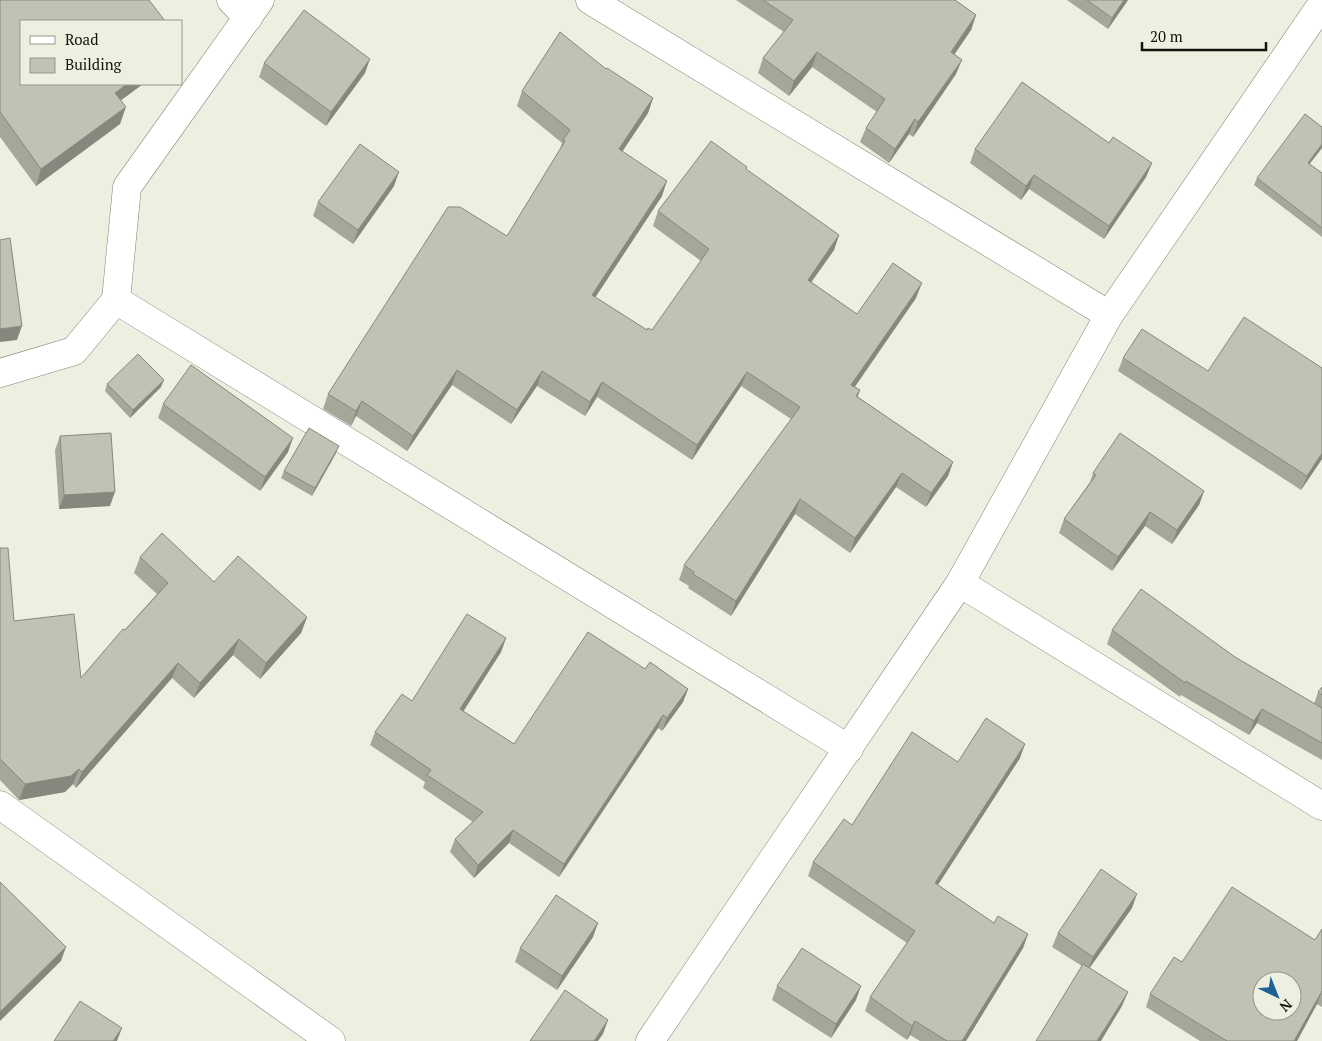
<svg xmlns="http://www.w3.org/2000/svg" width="1322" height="1041" font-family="'PT Serif',serif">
<rect width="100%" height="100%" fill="#edf0e0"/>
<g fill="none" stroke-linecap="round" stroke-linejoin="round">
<defs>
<g id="minor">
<polyline points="231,0 248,18"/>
<polyline points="590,0 1109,315"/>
<polyline points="116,300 127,187 260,0"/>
<polyline points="0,373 74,351 116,300 849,749"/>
<polyline points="960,583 1322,806"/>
<polyline points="0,805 331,1041"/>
<polyline points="650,1041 960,583 1109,315 1322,4"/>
</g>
</defs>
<!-- minor casing -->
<use href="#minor" stroke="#828577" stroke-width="29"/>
<!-- minor -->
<use href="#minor" stroke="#fff" stroke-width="28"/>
</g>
<!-- wall -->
<g fill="#a5a79a">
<polygon points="0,0 21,84 143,84 121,100 120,124 36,186 0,137"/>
<polygon points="736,0 955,0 976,15 971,30 954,54 956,74 913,137 909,134 889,163 860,142 866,128 877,112 812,67 789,96 758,73 763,58 784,32"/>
<polygon points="1067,0 1128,0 1108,29"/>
<polygon points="264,63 365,73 326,126 259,77"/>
<polygon points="606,69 653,98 648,113 622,151 662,196 595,297 647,330 652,330 701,261 653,226 658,211 746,170 839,235 834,250 811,282 857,314 916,298 855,387 860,390 858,397 953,462 948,476 926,507 896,487 850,553 795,514 731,616 688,588 689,586 679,580 684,565 791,419 741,386 692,460 597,397 585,416 537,386 511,424 452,385 407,451 356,416 351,426 323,409 328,394 507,236 559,152 562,143 517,106 522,91"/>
<polygon points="1109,143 1152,163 1146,177 1104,239 1029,189 1021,200 970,163 975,149"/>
<polygon points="1310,164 1322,173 1322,237 1254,185 1257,178"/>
<polygon points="394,186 353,244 313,216 318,202"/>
<polygon points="1123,358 1322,459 1301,490 1118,371"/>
<polygon points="107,384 161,387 130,418 105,391"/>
<polygon points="163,404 288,452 260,491 158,418"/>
<polygon points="60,436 110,506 59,509 55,450"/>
<polygon points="336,453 312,496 281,478 284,471"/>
<polygon points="1093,473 1204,491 1199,505 1172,544 1145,526 1112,571 1059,533 1064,519 1090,482"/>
<polygon points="0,548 14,621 81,678 157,594 134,573 140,557 214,582 307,617 301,633 260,679 233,655 194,698 172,678 76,788 73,784 65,792 19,800 0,780"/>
<polygon points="1112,630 1235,657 1314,704 1318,692 1322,687 1322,760 1257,723 1249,735 1181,695 1180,697 1107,644"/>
<polygon points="506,638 501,652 463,711 514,744 645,669 688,689 683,702 662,731 658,728 559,877 509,843 474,878 450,852 455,839 473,822 423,788 425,782 370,745 375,732 412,701"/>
<polygon points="1020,758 938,885 994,923 1028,934 1023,948 966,1041 920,1041 910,1035 907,1040 865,1011 870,997 907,943 808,876 813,862 852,825 958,762"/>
<polygon points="1132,908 1089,969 1122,1006 1082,966 1052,947 1058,933"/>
<polygon points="1322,929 1322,1007 1317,1004 1297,1041 1200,1041 1146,1007 1150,994 1182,962 1315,940"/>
<polygon points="593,937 557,990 515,962 520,948"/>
<polygon points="777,986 856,1000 831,1038 772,1000"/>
</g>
<!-- shaded-wall -->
<g fill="#86887d">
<polygon points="1124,0 1128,0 1108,29 1112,18"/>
<polygon points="976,15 971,30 946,67 951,52"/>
<polygon points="817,52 812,67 789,96 794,81"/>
<polygon points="370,59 365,73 326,126 331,112"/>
<polygon points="962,60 956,74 913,137 918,122"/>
<polygon points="127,84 143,84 109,109 115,93"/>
<polygon points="653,98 648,113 614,164 619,149"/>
<polygon points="126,107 120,124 36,186 41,169"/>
<polygon points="915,119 909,134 889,163 895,149"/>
<polygon points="1322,144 1322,148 1305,170 1308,163"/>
<polygon points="1152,163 1146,177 1104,239 1109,226"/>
<polygon points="399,172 394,186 353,244 358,230"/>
<polygon points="1034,175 1029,189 1021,200 1026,186"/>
<polygon points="667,181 662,196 587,310 592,295"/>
<polygon points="839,235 834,250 803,294 808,280"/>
<polygon points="922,283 916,298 846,399 851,385"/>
<polygon points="22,326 17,340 0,342 0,329"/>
<polygon points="457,370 452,385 407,451 413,436"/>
<polygon points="542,371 537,386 511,424 517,410"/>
<polygon points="747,372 741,386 692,460 697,445"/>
<polygon points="164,380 161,387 130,418 133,410"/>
<polygon points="602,382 597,397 585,416 590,402"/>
<polygon points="362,401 356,416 351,426 356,411"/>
<polygon points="293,438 288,452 260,491 265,477"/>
<polygon points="339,446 336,453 312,496 315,488"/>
<polygon points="1322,453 1322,459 1301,490 1307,476"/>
<polygon points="953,462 948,476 926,507 931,493"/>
<polygon points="902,473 896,487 850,553 855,538"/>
<polygon points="1204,491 1199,505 1172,544 1177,530"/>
<polygon points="115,492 110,506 59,509 64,495"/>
<polygon points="800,499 795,514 731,616 736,601"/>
<polygon points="1150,512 1145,526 1112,571 1118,557"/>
<polygon points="307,617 301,633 260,679 266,663"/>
<polygon points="506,638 501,652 456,723 460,709"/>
<polygon points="239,639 233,655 194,698 200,683"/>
<polygon points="178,663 172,678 76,788 82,772"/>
<polygon points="688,689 683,702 662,731 667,718"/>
<polygon points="1262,709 1257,723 1249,735 1254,721"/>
<polygon points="663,715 658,728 559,877 564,864"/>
<polygon points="1025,744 1020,758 930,897 935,883"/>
<polygon points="79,769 73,784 65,792 19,800 25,784"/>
<polygon points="513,830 509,843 474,878 478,865"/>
<polygon points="1137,894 1132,908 1088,970 1093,957"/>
<polygon points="598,923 593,937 557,990 562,976"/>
<polygon points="1028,934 1023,948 966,1041 962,1041"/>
<polygon points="66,947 61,961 0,1021 0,1012"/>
<polygon points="861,986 856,1000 831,1038 836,1024"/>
<polygon points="1322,991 1317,1004 1297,1041 1294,1041"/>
<polygon points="1128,992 1122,1006 1101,1041 1097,1041"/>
<polygon points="608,1020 603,1034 598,1041 594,1041"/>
<polygon points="915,1021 910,1035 907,1040 912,1026"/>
<polygon points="122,1028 117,1041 113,1041"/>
</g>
<!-- building -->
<g fill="#c0c2b3" stroke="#86887d" fill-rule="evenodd">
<polygon points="0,0 149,0 165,21 21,21 21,84 127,84 115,93 126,107 41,169 0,112"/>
<polygon points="763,0 955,0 976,15 951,52 962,60 918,122 915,119 895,149 866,128 885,99 817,52 794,81 763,58 793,20"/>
<polygon points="1087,0 1124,0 1112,18"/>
<polygon points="304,10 370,59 331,112 264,63"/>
<polygon points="560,32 606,69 607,68 653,98 619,149 667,181 592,295 647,330 648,328 652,330 709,249 658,211 711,141 747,167 746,169 839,235 808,280 857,314 893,263 922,283 851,385 860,390 856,396 953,462 931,493 902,473 855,538 800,499 736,601 693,574 694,572 684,565 800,407 747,372 697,445 602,382 590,402 542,371 517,410 457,370 413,436 362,401 356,411 328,394 448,207 460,207 507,236 565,141 563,140 570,130 522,91"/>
<polygon points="1022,82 1109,143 1113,137 1152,163 1109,226 1034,175 1026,186 975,149"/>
<polygon points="1305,114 1322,127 1322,144 1308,163 1322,173 1322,228 1257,178"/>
<polygon points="360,144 399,172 358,230 318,202"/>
<polygon points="10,238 22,326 0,329 0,240"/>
<polygon points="1244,317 1322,368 1322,453 1307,476 1123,358 1142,329 1208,371"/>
<polygon points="138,354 164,380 133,410 107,384"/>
<polygon points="191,365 293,438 265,477 163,404"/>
<polygon points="309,428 339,446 315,488 284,471"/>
<polygon points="111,433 115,492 64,495 60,436"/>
<polygon points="1120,433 1204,491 1177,530 1150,512 1118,557 1064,519 1096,475 1093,473"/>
<polygon points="162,533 214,582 238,556 307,617 266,663 239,639 200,683 178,663 82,772 79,769 71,776 25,784 0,759 0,548 8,548 14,621 74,614 81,678 123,629 125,630 168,583 140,557"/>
<polygon points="1141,589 1235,657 1322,708 1322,743 1262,709 1254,721 1186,681 1185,683 1112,630"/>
<polygon points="467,614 506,638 460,709 514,744 588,632 645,669 650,662 688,689 667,718 663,715 564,864 513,830 478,865 455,839 483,812 427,775 431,770 375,732 402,694 412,701"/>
<polygon points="1322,687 1322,695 1318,692"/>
<polygon points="986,718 1025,744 935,883 994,923 998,916 1028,934 962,1041 947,1041 915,1021 912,1026 870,997 915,931 813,862 844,819 852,825 912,732 958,762"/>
<polygon points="1101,869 1137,894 1093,957 1058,933"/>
<polygon points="0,882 66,947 0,1012"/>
<path d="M1232 887 1315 940 1322 929V991L1294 1041H1227L1150 994 1174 957 1182 962ZM1262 981H1292V1011H1262Z"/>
<polygon points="556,895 598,923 562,976 520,948"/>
<polygon points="802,948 861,986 836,1024 777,986"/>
<polygon points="1083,964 1128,992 1097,1041 1036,1041"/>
<polygon points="565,990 608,1020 594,1041 530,1041"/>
<polygon points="80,1001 122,1028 113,1041 54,1041"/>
</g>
<!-- legend -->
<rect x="20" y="20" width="162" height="65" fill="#edf0e0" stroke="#95988c"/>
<rect x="30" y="36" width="25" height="8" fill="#ffffff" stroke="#95988c"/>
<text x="65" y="45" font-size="15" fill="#12130e">Road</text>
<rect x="30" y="58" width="25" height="15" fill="#c0c2b3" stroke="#95988c"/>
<text x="65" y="70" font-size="15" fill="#12130e">Building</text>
<!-- north arrow -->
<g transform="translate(1277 996) rotate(137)"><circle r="24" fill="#edf0e0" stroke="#95988c"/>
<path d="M0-4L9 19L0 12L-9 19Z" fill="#1d6196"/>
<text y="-8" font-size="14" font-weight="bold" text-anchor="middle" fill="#12130e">N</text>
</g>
<!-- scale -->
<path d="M1142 42v8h124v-8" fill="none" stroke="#12130e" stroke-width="2.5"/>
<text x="1150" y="42" font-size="15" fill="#12130e" stroke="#edf0e0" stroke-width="4" paint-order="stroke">20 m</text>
</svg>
